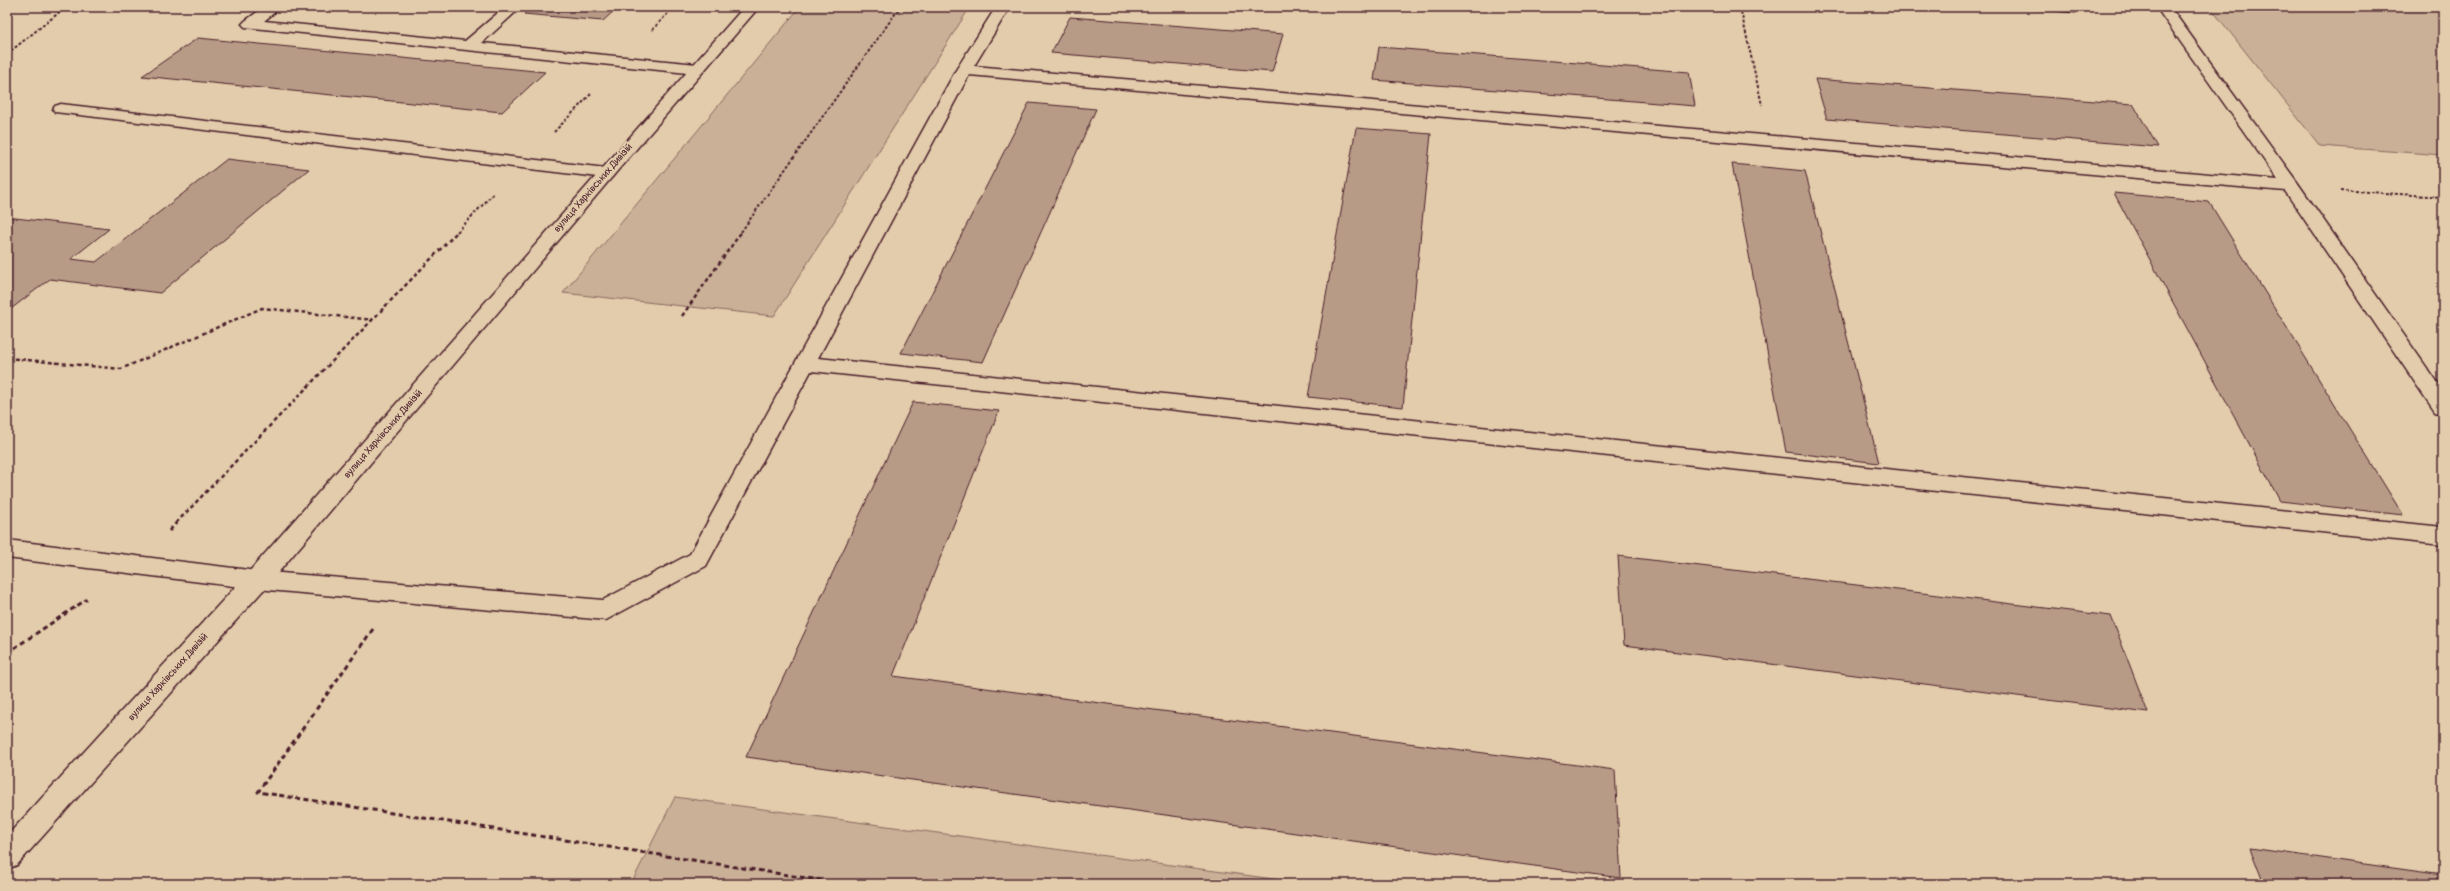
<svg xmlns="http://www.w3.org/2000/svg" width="2450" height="891" font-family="Pangolin,sans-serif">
<rect width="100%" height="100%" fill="#e2ccab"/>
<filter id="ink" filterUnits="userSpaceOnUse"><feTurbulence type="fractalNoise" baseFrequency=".025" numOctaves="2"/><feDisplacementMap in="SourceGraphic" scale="8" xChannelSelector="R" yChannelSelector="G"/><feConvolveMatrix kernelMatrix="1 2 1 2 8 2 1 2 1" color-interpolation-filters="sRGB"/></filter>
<g filter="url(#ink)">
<!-- green -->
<g fill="#c9b096" stroke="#8a6860">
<polygon points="800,7 970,7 774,316 563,293"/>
<polygon points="2210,7 2443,7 2443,155 2320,146"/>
<polygon points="675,797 1310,884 631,884"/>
</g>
<!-- building -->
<g fill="#b89b87" stroke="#4a1f2b">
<polygon points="531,7 618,7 603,21 524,14"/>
<polygon points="2000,7 2073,7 2076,13"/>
<polygon points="1070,17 1283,34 1272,72 1051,53"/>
<polygon points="198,38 545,72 502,112 142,76"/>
<polygon points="1379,47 1689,72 1695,106 1374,80"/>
<polygon points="1815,79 2133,104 2158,147 1827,119"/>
<polygon points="1029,103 1096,109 983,362 901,353"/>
<polygon points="1356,128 1431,134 1403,407 1308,397"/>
<polygon points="227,159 309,169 160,293 50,279 7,312 7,217 109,229 71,259 96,262"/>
<polygon points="1732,164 1805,171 1879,463 1786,452"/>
<polygon points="2114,193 2209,202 2403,515 2280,501"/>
<polygon points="913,402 999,411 893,676 1615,770 1621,878 746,757"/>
<polygon points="1618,556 2111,616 2148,713 1624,645"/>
<polygon points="2250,848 2443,875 2443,884 2264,884"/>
</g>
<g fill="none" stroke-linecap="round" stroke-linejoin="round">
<defs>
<g id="service">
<polygon points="264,7 281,7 264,21 465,41 505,7 521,7 482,43 697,64 705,69 697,74 245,27 242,24 245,21"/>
<polygon points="996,7 1010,7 974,66 2278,180 2156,7 2170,7 2297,182 2443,391 2443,414 2435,412 2285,191 969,75 818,358 2443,527 2443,545 811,371 706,566 606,620 257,589 7,558 7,540 257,571 603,600 690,554 956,70"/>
<polygon points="61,104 606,168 612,169 615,173 612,177 606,178 55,112 53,109 55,106"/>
</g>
<polygon id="tertiary" points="744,7 759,7 612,177 266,587 17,865 7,869 7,836 248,573"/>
</defs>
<!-- service casing -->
<use href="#service" stroke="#4a1f2b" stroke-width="3"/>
<!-- tertiary casing -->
<use href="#tertiary" stroke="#4a1f2b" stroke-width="3"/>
<!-- path-far2 -->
<g stroke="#4a1f2b" stroke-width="2" stroke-dasharray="3 2" stroke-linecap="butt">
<polyline points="1740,7 1762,105"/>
<polyline points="652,30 674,7"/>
<polyline points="7,54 66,7"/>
<polyline points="554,132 591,94"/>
<polyline points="2340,190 2443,197"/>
<polyline points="457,232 493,194"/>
<polyline points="741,232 900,7"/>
</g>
<!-- path-far1 -->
<g stroke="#4a1f2b" stroke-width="2.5" stroke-dasharray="4 3" stroke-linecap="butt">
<polyline points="682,316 742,231"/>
<polyline points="7,358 121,369 262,308 373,320"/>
<polyline points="176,523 458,231"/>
</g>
<!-- path -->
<g stroke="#4a1f2b" stroke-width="3" stroke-dasharray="5 3.5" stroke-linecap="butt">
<polyline points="169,531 177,522"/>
<polyline points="373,629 258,792 845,884"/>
<polyline points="7,653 87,599"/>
</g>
<!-- service -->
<use href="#service" fill="#e2ccab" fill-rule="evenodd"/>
<!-- tertiary -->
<use href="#tertiary" fill="#e2ccab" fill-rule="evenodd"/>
</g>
</g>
<g text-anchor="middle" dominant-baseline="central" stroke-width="4" stroke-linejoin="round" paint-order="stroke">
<!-- street labels -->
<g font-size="10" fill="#4a1f2b" stroke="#e2ccab">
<text transform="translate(593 188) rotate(-49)">вулиця Харківських Дивізій</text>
<text transform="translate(383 434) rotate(-49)">вулиця Харківських Дивізій</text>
<text transform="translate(168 677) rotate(-48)">вулиця Харківських Дивізій</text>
</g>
</g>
<!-- margin -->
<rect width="2450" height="891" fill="none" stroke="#e2ccab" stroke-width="24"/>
<rect x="12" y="12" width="2426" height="867" fill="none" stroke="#4a1f2b" stroke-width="1.5" filter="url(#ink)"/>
</svg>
